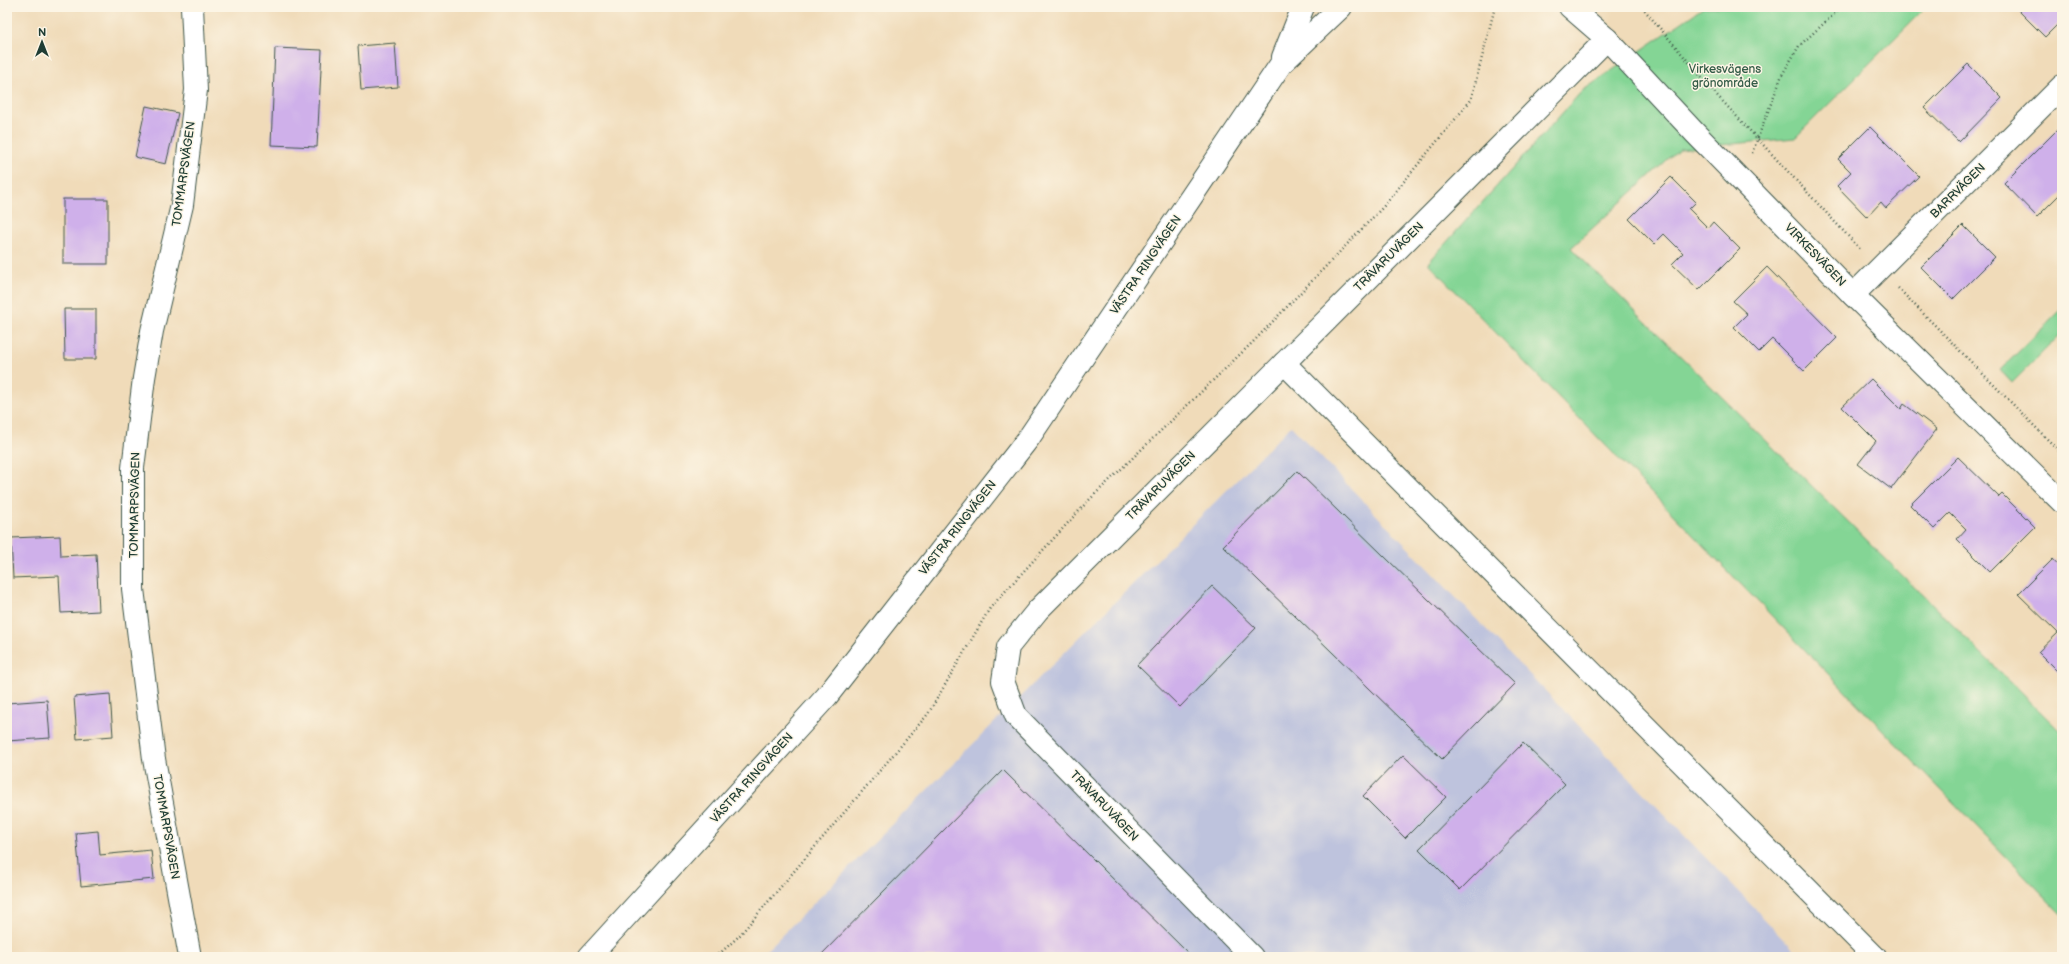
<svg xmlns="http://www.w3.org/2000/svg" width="2069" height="964" font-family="'Balsamiq Sans',sans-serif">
<rect width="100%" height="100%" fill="#fcf5e5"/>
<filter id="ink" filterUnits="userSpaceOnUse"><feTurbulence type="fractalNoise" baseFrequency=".025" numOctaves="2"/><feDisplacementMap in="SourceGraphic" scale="8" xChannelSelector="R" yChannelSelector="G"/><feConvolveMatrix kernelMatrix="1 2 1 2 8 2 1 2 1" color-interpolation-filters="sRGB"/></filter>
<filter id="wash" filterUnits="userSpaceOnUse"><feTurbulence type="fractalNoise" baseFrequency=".012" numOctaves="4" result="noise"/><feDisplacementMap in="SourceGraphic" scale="16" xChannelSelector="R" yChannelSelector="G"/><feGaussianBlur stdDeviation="0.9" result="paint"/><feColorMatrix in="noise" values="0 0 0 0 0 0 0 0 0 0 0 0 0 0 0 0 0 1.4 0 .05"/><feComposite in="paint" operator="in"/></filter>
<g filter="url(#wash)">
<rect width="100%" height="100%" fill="#f0dbb9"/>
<!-- industrial -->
<polygon fill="#bec3dd" points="1291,426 1801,957 760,957"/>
<!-- green -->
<g fill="#84d595" stroke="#528964">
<polygon points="1704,7 1926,7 1795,138 1679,149 1571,248 2062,733 2062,914 1428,263 1582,91"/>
<polygon points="2062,309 2062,333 2012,383 2000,370"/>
</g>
<g id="blocks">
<!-- building -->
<g fill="#cfb0ea">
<polygon points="2015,7 2062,7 2062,22 2061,21 2045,37"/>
<polygon points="395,43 398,87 361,90 358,46"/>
<polygon points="275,48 322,50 317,147 271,145"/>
<polygon points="1968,64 2002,98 1959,142 1924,108"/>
<polygon points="146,106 178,113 166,164 135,157"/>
<polygon points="1870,127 1919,176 1886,208 1881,202 1867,217 1837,186 1851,172 1838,159"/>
<polygon points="2059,128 2062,132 2062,192 2037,217 2004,183"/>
<polygon points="1671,177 1696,202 1689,209 1708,228 1713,222 1740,249 1699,290 1672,264 1683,253 1664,234 1654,244 1629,219"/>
<rect x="63" y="199" width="45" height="65"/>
<polygon points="1963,225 1995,257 1953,299 1921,267"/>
<polygon points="1767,267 1837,338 1804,371 1772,339 1759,352 1734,327 1747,314 1733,301"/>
<polygon points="64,309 96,309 96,359 65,359"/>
<polygon points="1871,379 1901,409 1904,404 1937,429 1891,489 1858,464 1876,441 1842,407"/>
<polygon points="1958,457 1999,497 2002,494 2035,527 1990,572 1957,539 1966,529 1950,513 1934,529 1910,505"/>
<polygon points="1297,471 1515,684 1442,759 1223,546"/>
<polygon points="60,536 61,556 96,554 99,611 61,613 59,576 13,578 11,538"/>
<polygon points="2053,559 2062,569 2062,676 2038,652 2058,633 2018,594"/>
<polygon points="1212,586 1256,628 1180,707 1137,665"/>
<polygon points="110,694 113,736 77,739 74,697"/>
<polygon points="47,700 50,738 7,741 7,703"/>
<polygon points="1523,743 1565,784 1460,890 1419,849"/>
<polygon points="1403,755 1446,797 1405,838 1363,796"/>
<polygon points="1003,770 1192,957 819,957"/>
<polygon points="98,831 100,855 151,850 154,879 81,886 76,833"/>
</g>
</g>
</g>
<g filter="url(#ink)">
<use href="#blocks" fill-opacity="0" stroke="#3e5548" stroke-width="1"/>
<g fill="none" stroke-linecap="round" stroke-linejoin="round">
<defs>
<g id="minor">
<polyline points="1570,7 1607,39 1695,133 1853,295 2062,502"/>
<polyline points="1853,295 2062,86"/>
<polyline points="1284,363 1875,957"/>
<polyline points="190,957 154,759 133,589 133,468 144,378 152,331 182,205 196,90 192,7"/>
<polyline points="1252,957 1016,716 1003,681 1008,647 1038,610 1607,39"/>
</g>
<g id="major">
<polyline points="1283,57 1303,7"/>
<polyline points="589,957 827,696 1028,439 1281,64 1341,7"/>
</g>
</defs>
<!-- minor casing -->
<use href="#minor" stroke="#3e5548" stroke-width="24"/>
<!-- major casing -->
<use href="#major" stroke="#3e5548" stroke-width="24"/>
<!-- path -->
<g stroke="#3e5548" stroke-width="2.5" stroke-dasharray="1 3" stroke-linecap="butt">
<polyline points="1642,7 1714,92 1861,250"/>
<polyline points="1752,153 1782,75 1799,46 1842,7"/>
<polyline points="1898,288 2062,454"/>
<polyline points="716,957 739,936 928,714 990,608 1088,501 1255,340 1383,207 1471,100 1495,7"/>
</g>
<!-- minor -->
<use href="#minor" stroke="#fff" stroke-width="22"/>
<!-- major -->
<use href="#major" stroke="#fff" stroke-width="22"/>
</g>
</g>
<g text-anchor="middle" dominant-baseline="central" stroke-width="3" stroke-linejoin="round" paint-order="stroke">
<!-- park labels -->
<g font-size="12" fill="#335b47" stroke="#fcf5e5">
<text x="1725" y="69">Virkesvägens<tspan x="1725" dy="14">grönområde</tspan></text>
</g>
<!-- street labels -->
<g font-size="12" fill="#1f3d34" stroke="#fcf5e5">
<text transform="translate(184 174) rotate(-82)">TOMMARPSVÄGEN</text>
<text transform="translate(1958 191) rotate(-45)">BARRVÄGEN</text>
<text transform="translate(1815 255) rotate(46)">VIRKESVÄGEN</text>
<text transform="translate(1389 257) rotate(-45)">TRÄVARUVÄGEN</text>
<text transform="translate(1146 265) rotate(-56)">VÄSTRA RINGVÄGEN</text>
<text transform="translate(1161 486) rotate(-45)">TRÄVARUVÄGEN</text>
<text transform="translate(135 505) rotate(-89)">TOMMARPSVÄGEN</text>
<text transform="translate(958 528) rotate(-52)">VÄSTRA RINGVÄGEN</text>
<text transform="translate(752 778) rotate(-48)">VÄSTRA RINGVÄGEN</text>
<text transform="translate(1104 806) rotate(46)">TRÄVARUVÄGEN</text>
<text transform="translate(166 827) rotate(80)">TOMMARPSVÄGEN</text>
</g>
</g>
<!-- margin -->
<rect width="2069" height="964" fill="none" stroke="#fcf5e5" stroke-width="24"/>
<!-- north arrow -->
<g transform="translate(42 42)" stroke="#fcf5e5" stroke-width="3" paint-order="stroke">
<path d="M0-3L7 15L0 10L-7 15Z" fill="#1f3d34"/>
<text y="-6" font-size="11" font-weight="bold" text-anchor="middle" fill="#1f3d34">N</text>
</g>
</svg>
